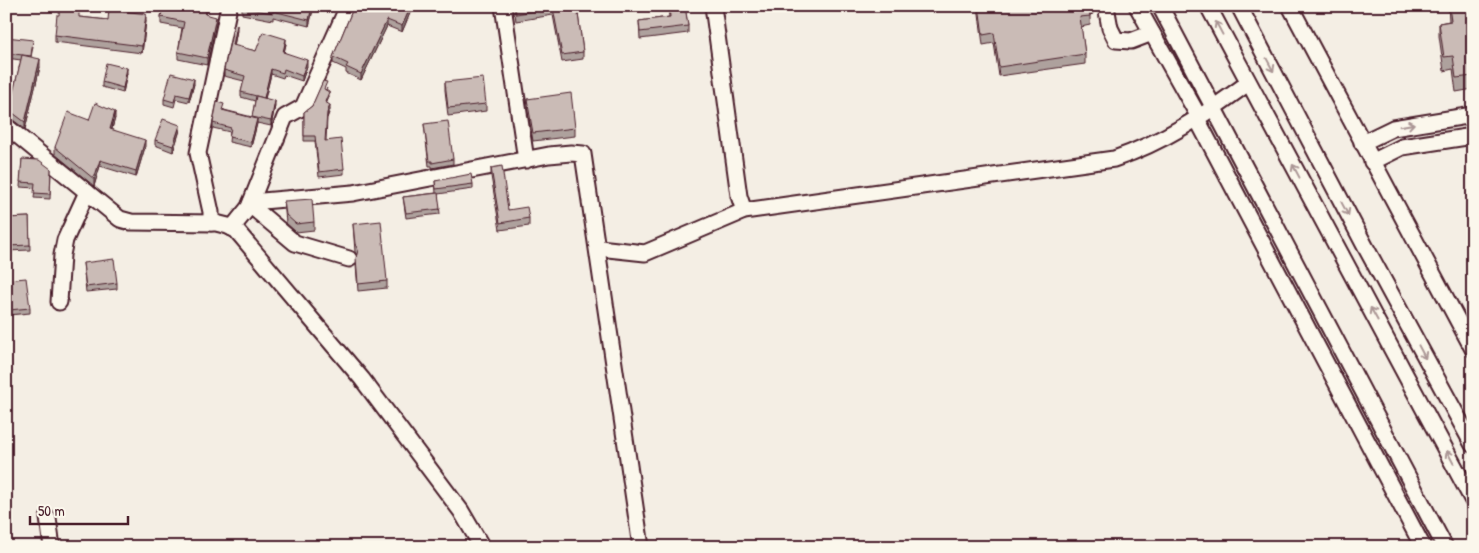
<svg xmlns="http://www.w3.org/2000/svg" width="1479" height="553" font-family="'Patrick Hand',sans-serif">
<rect width="100%" height="100%" fill="#f4eee4"/>
<filter id="ink" filterUnits="userSpaceOnUse"><feTurbulence type="fractalNoise" baseFrequency=".02" numOctaves="2"/><feDisplacementMap in="SourceGraphic" scale="10" xChannelSelector="R" yChannelSelector="G"/><feConvolveMatrix kernelMatrix="1 2 1 2 8 2 1 2 1" color-interpolation-filters="sRGB"/></filter>
<g filter="url(#ink)">
<g fill="none" stroke-linecap="round" stroke-linejoin="round">
<defs>
<g id="minor">
<polyline points="503,6 526,160"/>
<polyline points="713,6 739,196 744,211"/>
<polyline points="1106,6 1110,28 1116,40 1131,41 1152,33"/>
<polyline points="1137,6 1199,117"/>
<polyline points="1160,6 1445,547"/>
<polyline points="1208,6 1473,501"/>
<polyline points="1239,6 1365,246 1473,445"/>
<polyline points="1290,6 1473,349"/>
<polyline points="1197,119 1423,547"/>
<polyline points="6,126 120,219 131,222 216,223 228,226 236,230 362,379 461,511 482,547"/>
<polyline points="1362,143 1393,128 1473,115"/>
<polyline points="1372,162 1402,147 1473,136"/>
<polyline points="251,202 353,193 549,155 571,153 583,154 641,547"/>
<polyline points="250,205 295,243 349,259"/>
<polyline points="211,223 211,212 198,153 229,6"/>
<polyline points="232,228 249,207 285,117 303,107 348,6"/>
<path d="M599 248 645 253 744 211 1114 159C1164 142 1206 114 1248 83"/>
<polyline points="59,302 62,255 65,240 87,192"/>
<polyline points="48,518 52,547"/>
</g>
</defs>
<!-- minor casing -->
<use href="#minor" stroke="#4a1f2b" stroke-width="19"/>
<!-- minor -->
<use href="#minor" stroke="#fbf7ec" stroke-width="15"/>
</g>
<!-- wall -->
<g fill="#aea19d" stroke="#4a1f2b">
<polygon points="163,6 210,6 210,9 208,8 206,14 216,24 207,65 178,59 178,52 182,28 161,24 161,17"/>
<polygon points="242,6 314,6 309,26 273,17 273,20 242,14"/>
<polygon points="354,6 413,6 402,32 387,26 361,80 346,73 346,69 333,63 333,57"/>
<polygon points="514,6 577,6 583,52 583,59 562,62 553,15 516,21"/>
<polygon points="668,6 685,6 688,26 688,33 640,39 639,21 669,17"/>
<polygon points="978,6 1093,6 1093,14 1090,15 1090,25 1081,27 1085,54 1085,64 999,76 994,43 983,45"/>
<polygon points="1448,6 1473,6 1473,89 1456,92 1453,69 1444,71 1439,36 1439,23 1449,21"/>
<polygon points="79,17 108,20 146,21 142,53 55,42 55,35"/>
<polygon points="237,30 234,46 256,51 286,44 284,52 307,66 302,81 284,75 283,78 271,74 265,98 275,106 271,126 257,123 251,147 229,142 230,132 213,128 213,123 224,109 224,110 252,117 255,101 241,97 241,92 244,81 224,76 224,70"/>
<polygon points="6,37 33,46 31,57 40,67 25,129 9,117 9,110 21,60 6,58"/>
<polygon points="127,73 123,93 102,87 102,82"/>
<polygon points="445,82 486,104 486,111 448,116 445,90"/>
<polygon points="194,84 189,102 176,99 174,107 164,104 164,99"/>
<polygon points="327,88 326,90 329,97 326,103 330,110 327,118 326,141 344,169 344,174 319,177 315,141 304,141 304,112 312,106"/>
<polygon points="527,99 575,128 575,136 533,141 527,106"/>
<polygon points="115,118 112,129 145,147 136,177 100,166 94,186 55,154 55,147 89,120"/>
<polygon points="424,124 453,159 453,164 432,168 432,166 429,166"/>
<polygon points="180,130 173,152 155,145 155,140"/>
<polygon points="22,159 51,169 50,199 34,198 35,188 20,187"/>
<polygon points="491,168 508,210 529,218 529,226 500,230 491,176"/>
<polygon points="435,181 473,184 473,189 438,194 440,214 406,218 403,197 436,193"/>
<polygon points="284,201 314,222 314,230 296,232 286,223"/>
<polygon points="29,217 30,250 7,251 6,218"/>
<polygon points="353,224 387,281 387,288 358,291 356,265 357,255 355,252"/>
<polygon points="83,263 117,283 117,289 86,292"/>
<polygon points="6,280 30,308 30,313 9,315 6,287"/>
</g>
<!-- shaded-wall -->
<g fill="#8d837f" stroke="#4a1f2b">
<polygon points="206,6 208,6 208,8 205,20 205,14"/>
<polygon points="312,6 314,6 309,26 309,20"/>
<polygon points="411,6 413,6 402,32 402,26"/>
<polygon points="146,14 146,21 142,53 142,46"/>
<polygon points="216,17 216,24 207,65 207,58"/>
<polygon points="387,20 387,26 361,80 361,74"/>
<polygon points="237,25 237,30 233,51 233,45"/>
<polygon points="286,39 286,44 283,57 283,52"/>
<polygon points="40,59 40,67 25,129 25,122"/>
<polygon points="307,60 307,66 302,81 302,76"/>
<polygon points="127,68 127,73 123,93 123,88"/>
<polygon points="271,69 271,74 264,103 264,98"/>
<polygon points="194,79 194,84 189,102 189,97"/>
<polygon points="329,92 329,97 325,107 325,102"/>
<polygon points="275,101 275,106 271,126 271,121"/>
<polygon points="330,105 330,110 327,118 327,113"/>
<polygon points="115,112 115,118 110,135 110,129"/>
<polygon points="257,119 257,124 251,147 251,142"/>
<polygon points="180,125 180,130 173,152 173,146"/>
<polygon points="145,140 145,147 136,177 136,171"/>
<polygon points="100,160 100,166 94,186 94,179"/>
</g>
<!-- building -->
<g fill="#cabbb6" stroke="#4a1f2b">
<polygon points="60,6 79,6 79,17 108,20 109,9 146,14 142,46 55,35 57,15 59,15"/>
<polygon points="163,6 206,6 205,14 216,17 207,58 178,52 184,22 161,17"/>
<polygon points="242,6 312,6 309,20 273,11 273,13 242,8"/>
<polygon points="354,6 411,6 402,26 387,20 361,74 346,67 348,64 333,57"/>
<polygon points="515,6 577,6 583,52 562,55 553,8 516,14"/>
<polygon points="669,6 685,6 688,26 640,32 639,21 670,17"/>
<polygon points="979,6 1089,6 1090,16 1080,17 1085,54 999,67 994,33 983,35"/>
<polygon points="1449,6 1473,6 1473,76 1456,78 1453,56 1444,57 1439,23 1451,21"/>
<polygon points="234,24 237,25 233,45 256,51 263,32 286,39 283,52 307,60 302,76 284,69 283,73 271,69 264,98 241,92 245,76 224,70"/>
<polygon points="6,37 33,40 31,56 6,53"/>
<polygon points="22,55 40,59 25,122 9,110"/>
<polygon points="106,63 127,68 123,88 102,82"/>
<polygon points="171,73 194,79 189,97 176,94 174,102 164,99"/>
<polygon points="483,78 486,104 448,108 445,82"/>
<polygon points="323,81 327,82 324,89 329,92 325,102 330,105 327,113 325,141 341,139 344,169 319,172 315,136 304,136 304,112 312,106"/>
<polygon points="571,93 575,128 533,133 527,99"/>
<polygon points="256,96 275,101 271,121 252,117"/>
<polygon points="217,102 224,104 222,110 257,119 251,142 229,137 231,128 213,123"/>
<polygon points="95,103 115,112 110,129 145,140 136,171 100,160 94,179 55,147 68,112 89,120"/>
<polygon points="163,119 180,125 173,146 155,140"/>
<polygon points="448,121 453,159 432,163 432,161 429,161 424,124"/>
<polygon points="22,159 39,160 51,169 50,194 34,193 35,183 20,182"/>
<polygon points="502,166 508,210 527,207 529,218 500,223 491,168"/>
<polygon points="471,174 473,184 436,189 435,181"/>
<polygon points="438,193 440,209 406,213 403,197"/>
<polygon points="312,199 314,222 296,224 286,215 284,201"/>
<polygon points="29,217 30,245 7,246 6,218"/>
<polygon points="381,221 387,281 358,284 356,258 358,250 355,244 353,224"/>
<polygon points="114,259 117,283 86,287 83,263"/>
<polygon points="26,278 30,308 9,310 6,280"/>
</g>
<!-- one-way arrows -->
<defs><path id="oneway-shaft" d="M-6 0H5M1.5-3L5.5 0L1.5 3" fill="none" stroke-width="1.6" stroke-linecap="round" stroke-linejoin="round" transform="scale(1.25)"/></defs>
<g stroke="#ab9695">
<use href="#oneway-shaft" transform="translate(1219 28) rotate(-118)"/>
<use href="#oneway-shaft" transform="translate(1270 65) rotate(62)"/>
<use href="#oneway-shaft" transform="translate(1407 125) rotate(-9)"/>
<use href="#oneway-shaft" transform="translate(1296 171) rotate(-118)"/>
<use href="#oneway-shaft" transform="translate(1345 209) rotate(62)"/>
<use href="#oneway-shaft" transform="translate(1374 314) rotate(-119)"/>
<use href="#oneway-shaft" transform="translate(1422 352) rotate(62)"/>
<use href="#oneway-shaft" transform="translate(1450 457) rotate(-118)"/>
</g>
</g>
<!-- margin -->
<rect width="1479" height="553" fill="none" stroke="#fbf7ec" stroke-width="25"/>
<rect x="12" y="12" width="1454" height="528" fill="none" stroke="#4a1f2b" stroke-width="2" filter="url(#ink)"/>
<!-- scale -->
<path d="M30 516v8h98v-8" fill="none" stroke="#4a1f2b" stroke-width="2.5"/>
<text x="38" y="516" font-size="15" fill="#4a1f2b" stroke="#fbf7ec" stroke-width="4" paint-order="stroke">50 m</text>
</svg>
